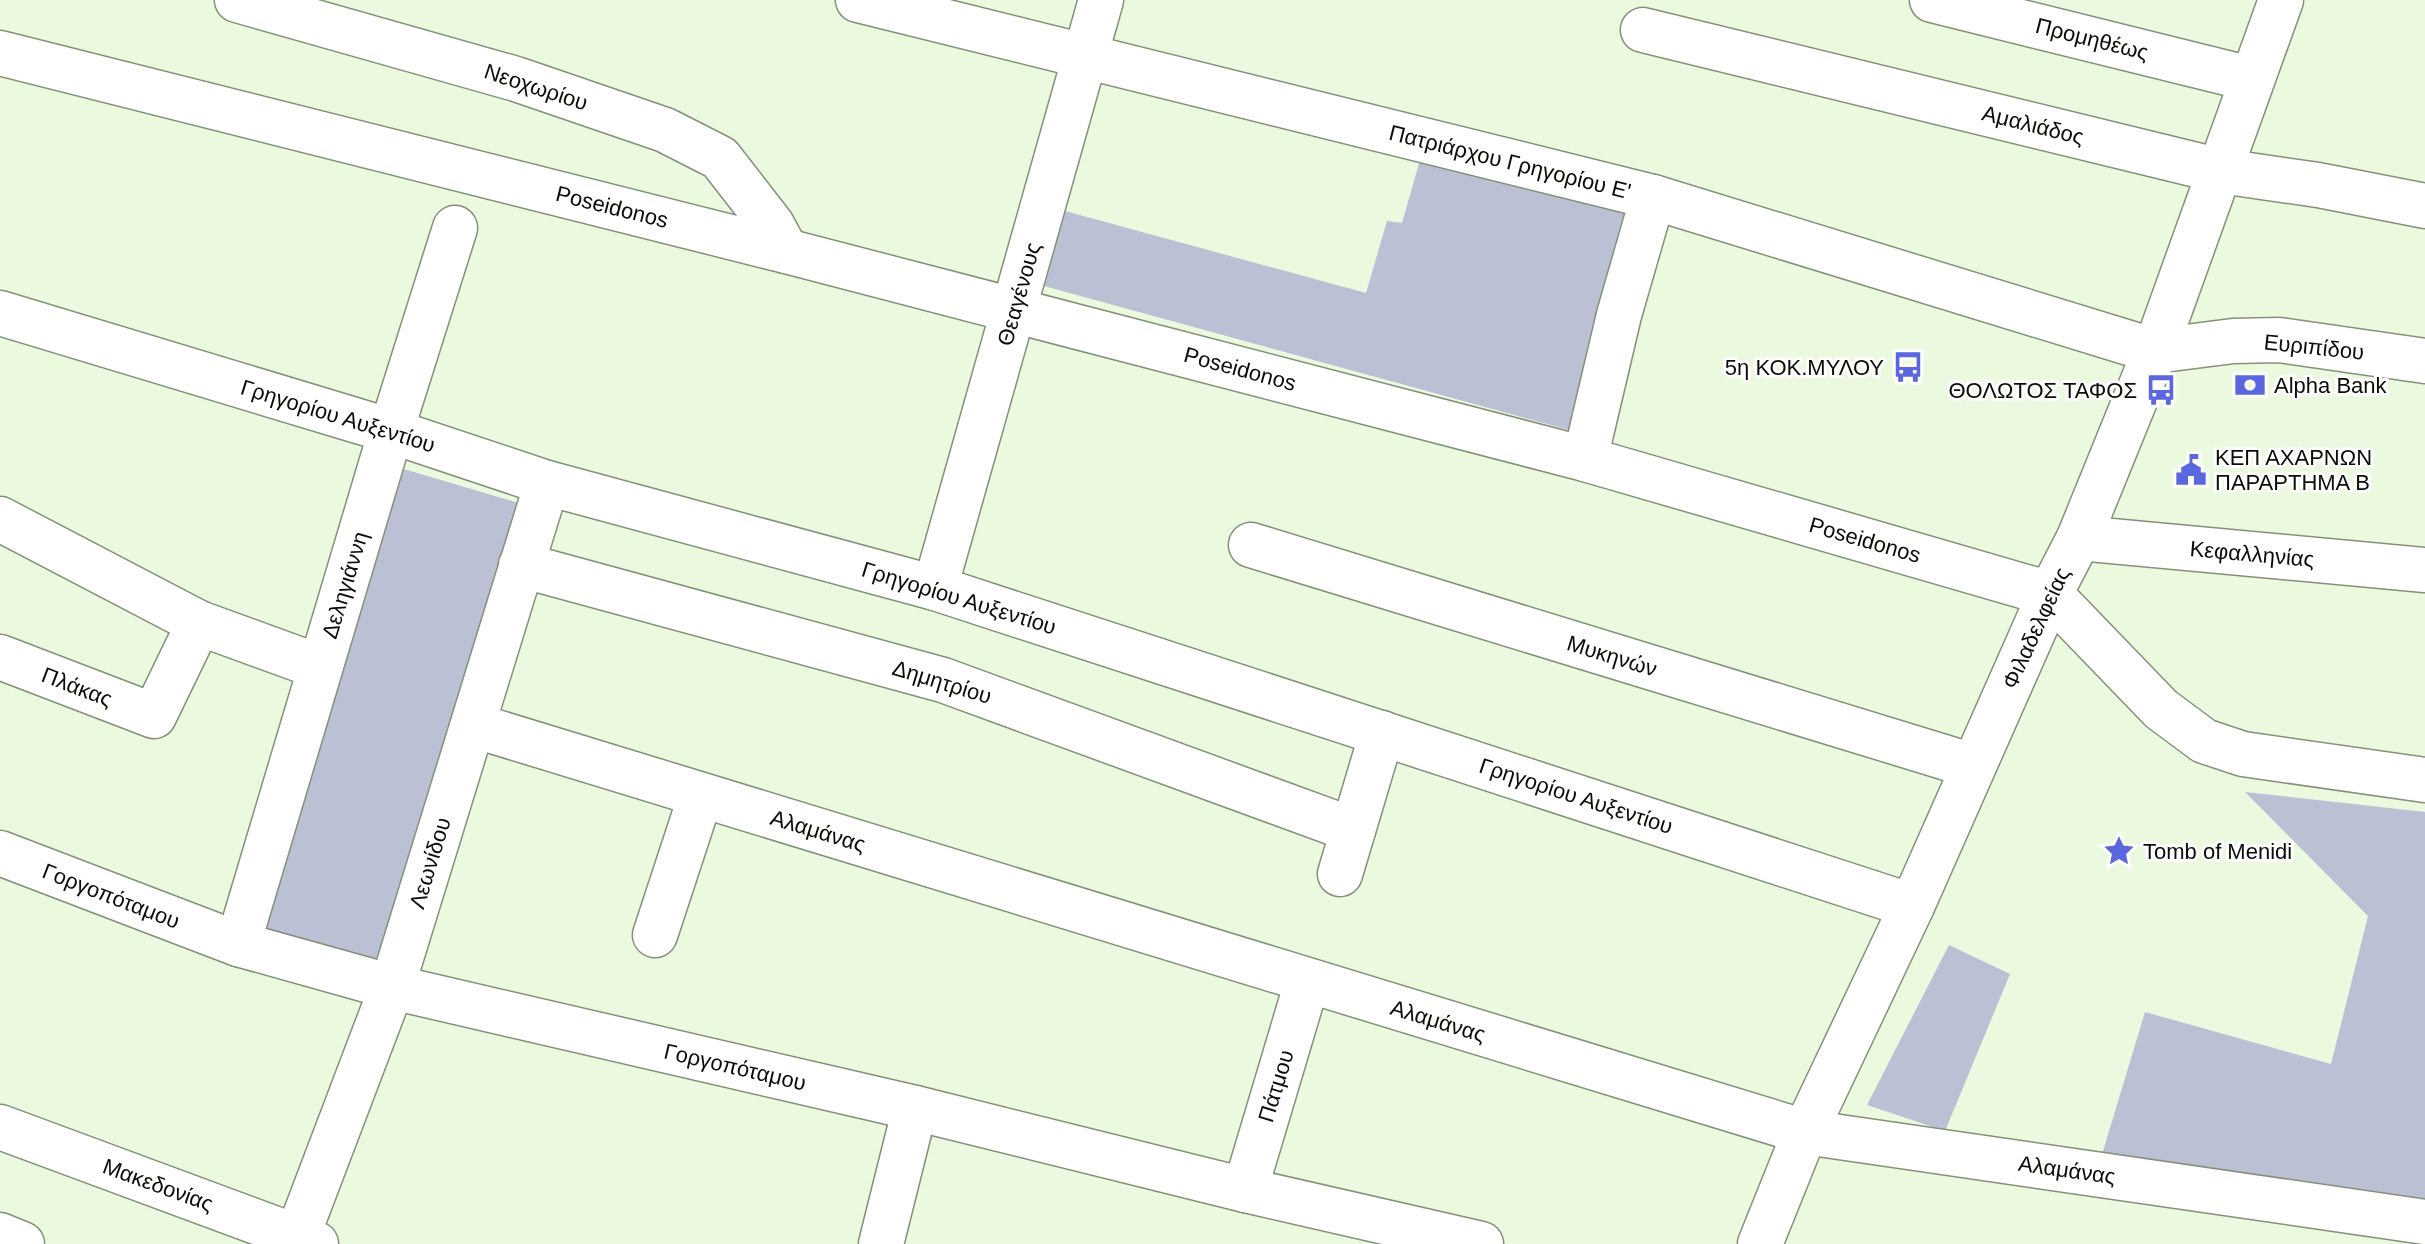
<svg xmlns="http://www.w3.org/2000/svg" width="2425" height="1244" font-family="Helvetica,sans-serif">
<rect width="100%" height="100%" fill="#ebf9df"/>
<!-- green -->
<g fill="#bbc0d5">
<polygon points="1420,160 1641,215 1580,433 1044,286 1065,211 1366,293 1387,221 1402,223"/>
<polygon points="397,467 522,504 382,969 258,932"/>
<polygon points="2245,792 2425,812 2425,1212 2100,1161 2145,1012 2331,1064 2368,916"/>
<polygon points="1949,945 2010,974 1945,1131 1867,1105"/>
</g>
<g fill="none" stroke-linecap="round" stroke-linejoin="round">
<defs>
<g id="minor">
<polyline points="237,0 516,79 665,130 720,158 772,225 786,251"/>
<polyline points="858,0 1653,197 2155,351 2233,341 2279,340 2425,361"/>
<polyline points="1932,0 2251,79"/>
<polyline points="1643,30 2221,171 2318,185 2425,206"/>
<polyline points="0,53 786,251 1585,459 2050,594 2161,709 2204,741 2243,754 2425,780"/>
<polyline points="0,313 391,431 547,483 935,588 1912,906"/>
<polyline points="1585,459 1619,315 1653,197"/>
<polyline points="0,519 199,623 320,667"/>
<polyline points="2079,538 2425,570"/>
<polyline points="1251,545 1973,766"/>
<polyline points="521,565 943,680 1353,830"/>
<polyline points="935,588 1101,0"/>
<polyline points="0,657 154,716 199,623"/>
<polyline points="473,725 1805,1132 2425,1222"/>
<polyline points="0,853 238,944 392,987 915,1108 1245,1190 1481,1244"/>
<polyline points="1340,874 1382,733"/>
<polyline points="655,935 701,795"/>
<polyline points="238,944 391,431 455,228"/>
<polyline points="0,1127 316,1244"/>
<polyline points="1245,1190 1307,982"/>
<polyline points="0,1235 22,1244"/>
<polyline points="297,1237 392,987 547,483"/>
<polyline points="881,1244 915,1108"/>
</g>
<polyline id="major" points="1760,1244 1805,1132 1912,906 2050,594 2079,538 2155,351 2281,0"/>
</defs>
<!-- minor casing -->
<use href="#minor" stroke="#849179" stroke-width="47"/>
<!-- major casing -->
<use href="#major" stroke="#849179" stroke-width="47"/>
<!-- minor -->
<use href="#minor" stroke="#fff" stroke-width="44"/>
<!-- major -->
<use href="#major" stroke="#fff" stroke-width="44"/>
</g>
<!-- icons -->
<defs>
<symbol id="bus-bare" viewBox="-9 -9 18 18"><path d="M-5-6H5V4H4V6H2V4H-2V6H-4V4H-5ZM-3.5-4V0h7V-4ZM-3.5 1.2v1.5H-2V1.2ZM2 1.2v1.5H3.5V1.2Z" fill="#5a67de" stroke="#fff" stroke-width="2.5" paint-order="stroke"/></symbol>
<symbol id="bank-bare" viewBox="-9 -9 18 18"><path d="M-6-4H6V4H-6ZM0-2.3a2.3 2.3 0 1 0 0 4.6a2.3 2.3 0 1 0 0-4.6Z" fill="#5a67de" stroke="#fff" stroke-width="2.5" paint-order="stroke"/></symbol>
<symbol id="civic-bare" viewBox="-9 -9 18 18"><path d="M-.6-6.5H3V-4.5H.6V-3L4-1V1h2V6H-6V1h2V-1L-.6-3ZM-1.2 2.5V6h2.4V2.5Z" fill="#5a67de" stroke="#fff" stroke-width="2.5" paint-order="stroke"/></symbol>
<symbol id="sight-bare" viewBox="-9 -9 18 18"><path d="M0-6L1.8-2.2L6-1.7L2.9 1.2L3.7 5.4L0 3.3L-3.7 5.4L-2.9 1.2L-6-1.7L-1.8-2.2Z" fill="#5a67de" stroke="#fff" stroke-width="2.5" paint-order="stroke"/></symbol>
</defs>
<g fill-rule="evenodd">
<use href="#bus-bare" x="1886" y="345" width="44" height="44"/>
<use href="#bank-bare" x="2228" y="363" width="44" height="44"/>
<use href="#bus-bare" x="2139" y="368" width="44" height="44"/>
<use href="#civic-bare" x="2169" y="448" width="44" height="44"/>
<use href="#sight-bare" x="2097" y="829" width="44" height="44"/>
</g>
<g text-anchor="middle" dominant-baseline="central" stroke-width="6" stroke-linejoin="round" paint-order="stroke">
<!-- street labels -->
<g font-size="22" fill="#0a0e06" stroke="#fff">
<text transform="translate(2092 39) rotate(14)">Προμηθέως</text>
<text transform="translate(536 87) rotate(18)">Νεοχωρίου</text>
<text transform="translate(2033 125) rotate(14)">Αμαλιάδος</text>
<text transform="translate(1510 162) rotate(14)">Πατριάρχου Γρηγορίου E'</text>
<text transform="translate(612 207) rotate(14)">Poseidonos</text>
<text transform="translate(1019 294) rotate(-74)">Θεαγένους</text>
<text transform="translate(2314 347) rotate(6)">Ευριπίδου</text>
<text transform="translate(1240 369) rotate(15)">Poseidonos</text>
<text transform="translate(338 416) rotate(17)">Γρηγορίου Αυξεντίου</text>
<text transform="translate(1865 540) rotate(16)">Poseidonos</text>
<text transform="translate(2252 554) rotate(5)">Κεφαλληνίας</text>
<text transform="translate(345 585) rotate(-73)">Δεληγιάννη</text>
<text transform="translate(959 598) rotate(17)">Γρηγορίου Αυξεντίου</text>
<text transform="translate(2036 628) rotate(-65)">Φιλαδελφείας</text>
<text transform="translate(1612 656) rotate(17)">Μυκηνών</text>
<text transform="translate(942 682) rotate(17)">Δημητρίου</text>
<text transform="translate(77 687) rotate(21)">Πλάκας</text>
<text transform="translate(1576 796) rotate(18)">Γρηγορίου Αυξεντίου</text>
<text transform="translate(818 831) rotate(17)">Αλαμάνας</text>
<text transform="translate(430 863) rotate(-73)">Λεωνίδου</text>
<text transform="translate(111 896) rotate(21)">Γοργοπόταμου</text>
<text transform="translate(1438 1021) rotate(17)">Αλαμάνας</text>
<text transform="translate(735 1067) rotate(13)">Γοργοπόταμου</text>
<text transform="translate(1276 1086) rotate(-73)">Πάτμου</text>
<text transform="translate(2067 1170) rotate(8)">Αλαμάνας</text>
<text transform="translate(158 1185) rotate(20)">Μακεδονίας</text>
</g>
<!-- poi labels -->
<g font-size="22" fill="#0a0e06" stroke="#fff" text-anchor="start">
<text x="1884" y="367" text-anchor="end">5η ΚΟΚ.ΜΥΛΟΥ</text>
<text x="2274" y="385">Alpha Bank</text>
<text x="2137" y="390" text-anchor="end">ΘΟΛΩΤΟΣ ΤΑΦΟΣ</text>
<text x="2215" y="457">ΚΕΠ ΑΧΑΡΝΩΝ<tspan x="2215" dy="25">ΠΑΡΑΡΤΗΜΑ Β</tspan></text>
<text x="2143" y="851">Tomb of Menidi</text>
</g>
</g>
</svg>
